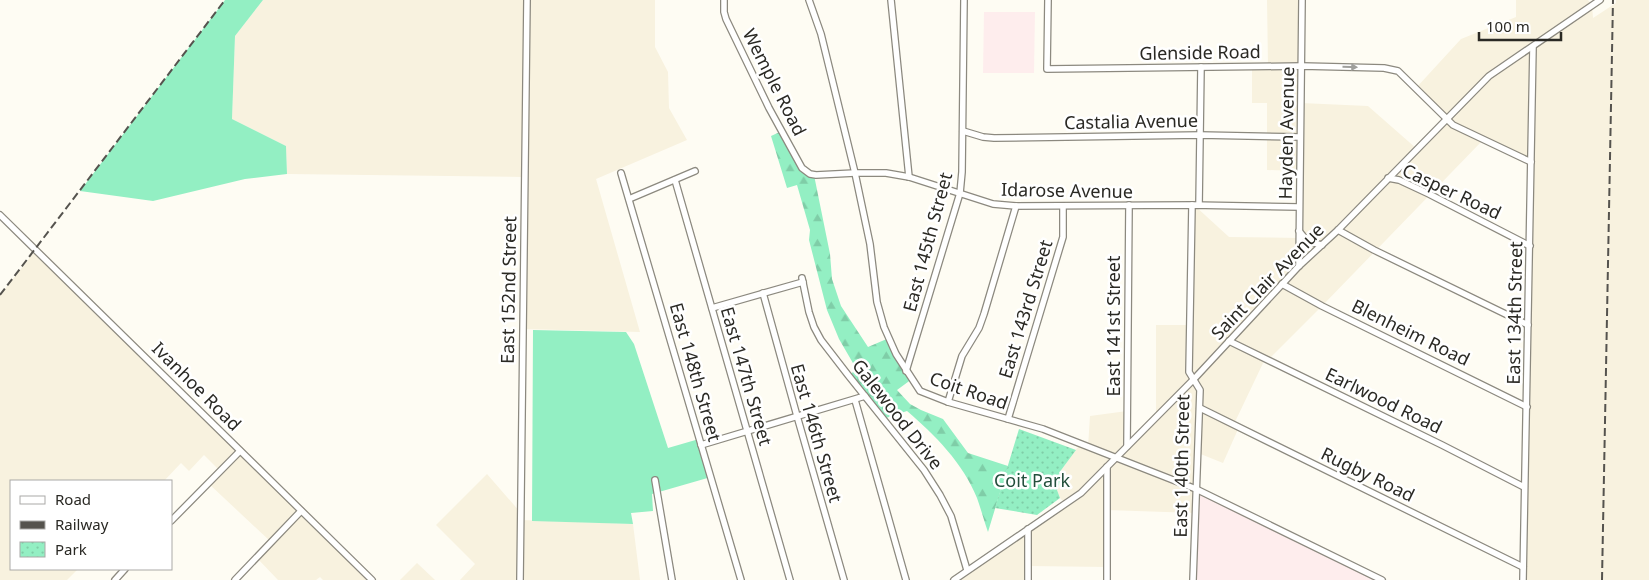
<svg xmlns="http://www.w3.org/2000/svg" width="1649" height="580" font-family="'Noto Sans',sans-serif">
<defs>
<pattern id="forest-firs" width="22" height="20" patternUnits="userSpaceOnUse" patternTransform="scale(1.25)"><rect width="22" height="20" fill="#93efc3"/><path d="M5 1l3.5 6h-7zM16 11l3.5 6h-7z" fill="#7fcda7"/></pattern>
<pattern id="park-dots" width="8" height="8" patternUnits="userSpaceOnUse" patternTransform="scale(1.25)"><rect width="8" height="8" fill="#93efc3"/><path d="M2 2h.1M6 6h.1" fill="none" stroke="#7fcda7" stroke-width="1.8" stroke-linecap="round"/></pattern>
</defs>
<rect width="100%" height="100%" fill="#fefcf3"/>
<!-- built -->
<g fill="#f8f2df">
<polygon points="263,0 655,0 655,47 668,72 669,108 687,140 596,179 640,332 522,329 524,177 287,174 286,146 232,119 235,36"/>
<polygon points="1267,0 1302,0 1301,103 1368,106 1417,149 1446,119 1416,88 1461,39 1516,17 1516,0 1588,0 1592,5 1593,18 1616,3 1616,0 1649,0 1649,580 1523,580 1531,163 1483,140 1322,306 1268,360 1265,359 1234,424 1239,427 1223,463 1198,453 1195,513 1107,510 1107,567 1028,566 1028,580 954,580 1065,503 1060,498 1057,490 1059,473 1080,444 1088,447 1090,416 1127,411 1127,445 1156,417 1156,325 1190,325 1194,205 1229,237 1299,238 1300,171 1267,170 1267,103 1252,103 1252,67 1268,66"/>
<polygon points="36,250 372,580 323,580 320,577 316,580 278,580 256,557 271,542 208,483 220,471 204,455 189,471 181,463 164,481 11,481 11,569 78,569 67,580 0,580 0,295"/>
<polygon points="487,474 521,513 521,520 633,524 640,580 460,580 475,564 436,525"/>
<polygon points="417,563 435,580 400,580"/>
</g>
<!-- education -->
<g fill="#feeded">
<polygon points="984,12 1035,12 1034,73 983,73"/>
<polygon points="1196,489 1382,580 1193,580"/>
</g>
<!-- green -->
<g fill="#93efc3">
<polygon points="225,0 263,0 235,36 232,119 286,146 287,174 245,179 153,201 80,191"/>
<polygon points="533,330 626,332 634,344 668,448 699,439 711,477 652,494 653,511 631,513 633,524 532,521"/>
</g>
<!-- forest -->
<path fill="url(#forest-firs)" d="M782 131 802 168 814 175 830 254 832 279 841 306 868 347 889 338 912 379 897 390 910 404 921 410 943 419 968 453 1008 466 988 532C984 521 981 509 977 498 963 463 935 435 907 411L883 419 848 375 857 370 839 339 827 310 809 240 810 230 797 185 787 188 771 136Z"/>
<!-- park -->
<polygon fill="url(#park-dots)" points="1019,429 1076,450 1059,473 1062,476 1057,490 1060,498 1037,515 995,508"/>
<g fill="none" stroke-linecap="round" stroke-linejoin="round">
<defs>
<g id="minor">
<polyline points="724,0 724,12 726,19 769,108 802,168 810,174 816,175 855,173 886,173 909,177 993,204 1016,206 1192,205 1299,207"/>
<polyline points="809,0 821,34 855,173 870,244 877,302 884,327 896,354 920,391 948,402 1043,429 1196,489 1382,580"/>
<polyline points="891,0 909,177"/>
<polyline points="1048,0 1047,69 1302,66 1384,68 1398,71 1453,125 1531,162"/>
<polyline points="963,131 983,137 994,138 1200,135 1300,137"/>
<polyline points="621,173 741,580"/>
<polyline points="1388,178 1399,180 1429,194 1530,246"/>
<polyline points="675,180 790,580"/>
<polyline points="629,199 695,171"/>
<polyline points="1192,205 1189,372 1200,390 1193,580"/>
<polyline points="1199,205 1201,67"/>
<polyline points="0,215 372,580"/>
<polyline points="1338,230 1374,250 1528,325"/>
<path d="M1299 231C1305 240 1312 243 1322 245"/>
<polyline points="1299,266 1302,0"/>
<polyline points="802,278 809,312 814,327 821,340 848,375 924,470 940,495 951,516 967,570"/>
<polyline points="1282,284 1322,306 1527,407"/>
<polyline points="763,293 797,416 844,580"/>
<polyline points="712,308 803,282"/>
<polyline points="1229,341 1442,445 1524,487"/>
<polyline points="906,371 960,193 962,172 964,0"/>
<polyline points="855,400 906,580"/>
<polyline points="948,402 962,356 979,328 984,314 1016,206"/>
<polyline points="1200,408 1523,567"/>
<polyline points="1008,419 1063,237 1063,207"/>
<polyline points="701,445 865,396"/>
<polyline points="1127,446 1129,205"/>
<polyline points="655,480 672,580"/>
<polyline points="171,521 240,451"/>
<polyline points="115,580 125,569"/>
<polyline points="235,580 301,511"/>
<polyline points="520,580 527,0"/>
<polyline points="954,580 1081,493 1194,379 1299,266 1338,230 1489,76 1600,0"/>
<polyline points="1028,580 1028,529"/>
<polyline points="1107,580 1107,467"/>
<polyline points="1523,580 1533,47"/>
</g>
</defs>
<!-- minor casing -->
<use href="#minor" stroke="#8c897f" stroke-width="8"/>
<!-- minor -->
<use href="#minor" stroke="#fff" stroke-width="5.5"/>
<!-- rail -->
<g stroke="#55534e" stroke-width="2" stroke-dasharray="8 4" stroke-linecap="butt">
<polyline points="0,295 225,0"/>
<polyline points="1602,580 1613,0"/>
</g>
</g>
<!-- one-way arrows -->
<defs><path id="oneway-solid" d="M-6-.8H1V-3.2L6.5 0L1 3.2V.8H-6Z" transform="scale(1.25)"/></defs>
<use fill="#9f9f9c" href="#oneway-solid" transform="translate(1350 67) rotate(1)"/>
<g text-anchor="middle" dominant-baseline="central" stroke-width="5" stroke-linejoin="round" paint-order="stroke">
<!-- street labels -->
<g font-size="18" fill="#2a2924" stroke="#fff">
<text transform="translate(1200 52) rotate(-1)">Glenside Road</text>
<text transform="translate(775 82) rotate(63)">Wemple Road</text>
<text transform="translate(1131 121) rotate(-1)">Castalia Avenue</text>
<text transform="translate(1286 133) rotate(-89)">Hayden Avenue</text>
<text transform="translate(1067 190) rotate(1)">Idarose Avenue</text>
<text transform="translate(1452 191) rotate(25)">Casper Road</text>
<text transform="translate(927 242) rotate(-75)">East 145th Street</text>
<text transform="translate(1267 281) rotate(-46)">Saint Clair Avenue</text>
<text transform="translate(508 290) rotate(-89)">East 152nd Street</text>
<text transform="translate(1025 309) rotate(-73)">East 143rd Street</text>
<text transform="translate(1514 313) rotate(-89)">East 134th Street</text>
<text transform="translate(1113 326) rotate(-90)">East 141st Street</text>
<text transform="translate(1411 332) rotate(26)">Blenheim Road</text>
<text transform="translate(696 372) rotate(74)">East 148th Street</text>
<text transform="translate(747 376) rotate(74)">East 147th Street</text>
<text transform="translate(197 386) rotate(45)">Ivanhoe Road</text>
<text transform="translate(969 390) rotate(19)">Coit Road</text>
<text transform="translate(1384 400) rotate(26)">Earlwood Road</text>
<text transform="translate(898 414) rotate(52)">Galewood Drive</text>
<text transform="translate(817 433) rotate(74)">East 146th Street</text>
<text transform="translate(1181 466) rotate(-89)">East 140th Street</text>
<text transform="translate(1368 474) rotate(26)">Rugby Road</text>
</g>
<!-- park labels -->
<g font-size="18" fill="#234f3c" stroke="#fff">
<text x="1032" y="480">Coit Park</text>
</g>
</g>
<!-- legend -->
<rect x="10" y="480" width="162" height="90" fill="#ffffff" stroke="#aaa9a7"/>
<rect x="20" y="496" width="25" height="8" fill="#ffffff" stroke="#aaa9a7"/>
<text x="55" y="505" font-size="15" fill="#2a2924">Road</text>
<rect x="20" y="521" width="25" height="8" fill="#55534e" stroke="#aaa9a7"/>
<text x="55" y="530" font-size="15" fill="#2a2924">Railway</text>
<rect x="20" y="542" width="25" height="15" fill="url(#park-dots)" stroke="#aaa9a7"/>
<text x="55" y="555" font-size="15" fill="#2a2924">Park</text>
<!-- scale -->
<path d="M1479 32v8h82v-8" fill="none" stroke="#2a2924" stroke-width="2.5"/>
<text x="1486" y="32" font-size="15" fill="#2a2924" stroke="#ffffff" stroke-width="4" paint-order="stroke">100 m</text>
</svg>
